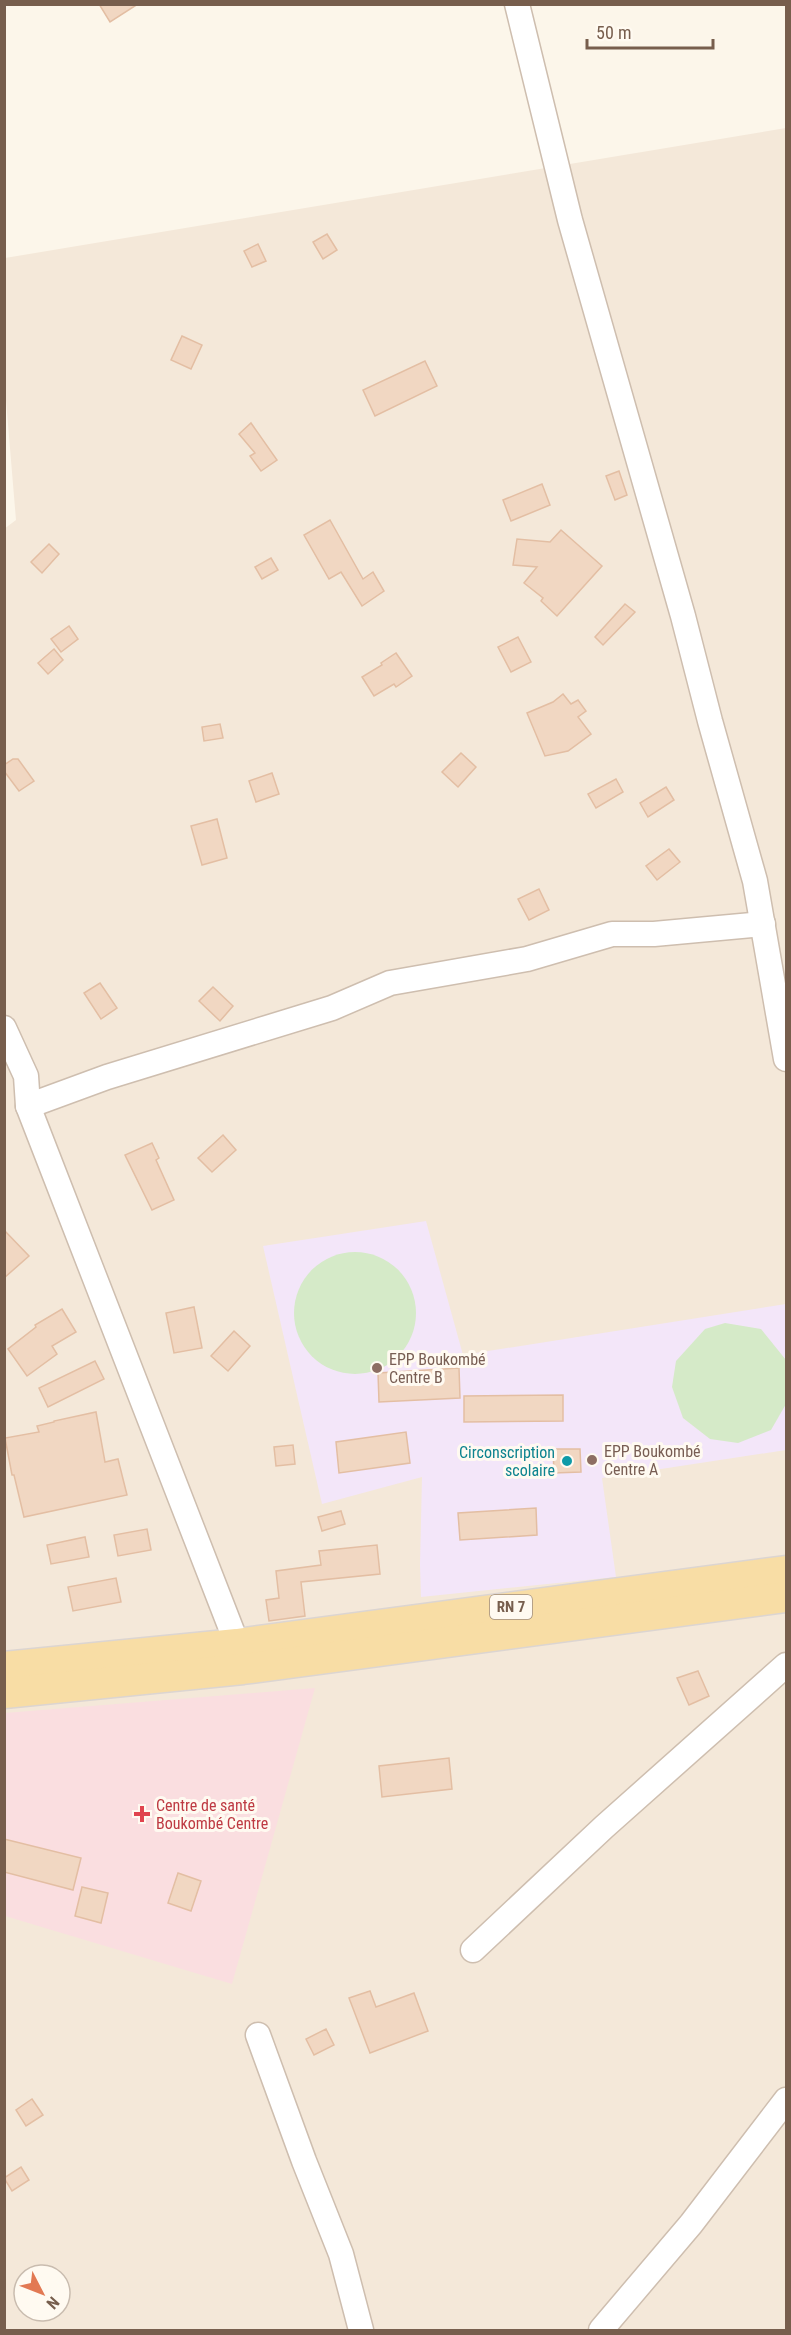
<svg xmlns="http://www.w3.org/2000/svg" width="791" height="2335" font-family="'Roboto Condensed',sans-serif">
<rect width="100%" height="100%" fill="#fcf6ea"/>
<!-- residential -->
<path fill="#f4e8d9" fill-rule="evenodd" d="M786 128V2330H5L4 529 16 520 5 388V258ZM24 2275H60V2311H24Z"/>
<!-- education -->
<polygon fill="#f3e6f9" points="426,1221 463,1355 786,1304 786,1450 602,1478 616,1577 421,1597 420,1565 422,1477 322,1504 263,1246"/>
<!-- medical -->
<polygon fill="#fadee0" points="315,1688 232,1984 5,1916 5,1713"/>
<!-- green -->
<g fill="#d5eac8">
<circle cx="355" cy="1313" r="61"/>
<polygon points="725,1323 761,1329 786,1360 786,1404 771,1430 738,1443 710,1439 683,1418 672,1387 676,1361 705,1329"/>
</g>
<!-- building -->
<g fill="#f1d7c2" stroke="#e3bea3" stroke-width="1.5">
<polygon points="99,4 138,4 110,22"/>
<polygon points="327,234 337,250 323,259 313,242"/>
<polygon points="258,244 266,261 252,267 244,251"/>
<polygon points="182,336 202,345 191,369 171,360"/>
<polygon points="425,361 437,386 375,416 363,390"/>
<polygon points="251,423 277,460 261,471 250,456 255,453 239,434"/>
<polygon points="619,471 627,495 615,500 606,476"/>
<polygon points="542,484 550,505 511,521 503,500"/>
<polygon points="330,520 363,579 373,572 384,591 362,606 341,572 329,579 304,535"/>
<polygon points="561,530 602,566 557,616 541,601 543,598 524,583 537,567 513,565 517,539 550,542"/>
<polygon points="49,544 59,554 42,573 31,562"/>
<polygon points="271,558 278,570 262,579 255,567"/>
<polygon points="625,604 635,612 603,645 595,637"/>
<polygon points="69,626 78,639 61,652 51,639"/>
<polygon points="518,637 531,662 511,672 498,647"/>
<polygon points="54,649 63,660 48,674 38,663"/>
<polygon points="396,653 412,676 396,687 394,684 374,696 362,677 382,665 381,663"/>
<polygon points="563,694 571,704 578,700 586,711 578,717 591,734 568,751 545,756 527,713 553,702"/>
<polygon points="220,724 223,738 204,741 202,727"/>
<polygon points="461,753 476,767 458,787 442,772"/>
<polygon points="13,759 18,759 34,781 19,791 4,771 4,765"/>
<polygon points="272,773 279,794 256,802 249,781"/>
<polygon points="616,779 623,792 596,808 588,794"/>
<polygon points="666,787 674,800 648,817 640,803"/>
<polygon points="217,819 227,858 202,865 191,826"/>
<polygon points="669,849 680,862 657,880 646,866"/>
<polygon points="539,889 549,910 529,920 518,899"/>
<polygon points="100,983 117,1008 101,1019 84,993"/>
<polygon points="213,987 233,1006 220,1021 199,1001"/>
<polygon points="223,1135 236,1150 212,1172 198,1158"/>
<polygon points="152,1143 159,1158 156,1160 174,1200 152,1210 125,1155"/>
<polygon points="4,1230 29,1256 4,1278"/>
<polygon points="194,1307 202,1348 174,1353 166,1313"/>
<polygon points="62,1309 76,1332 52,1346 57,1354 27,1376 8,1349 36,1327 35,1325"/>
<polygon points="234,1331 250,1346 228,1371 211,1356"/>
<polygon points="95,1361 104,1379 48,1407 39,1388"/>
<polygon points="459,1368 460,1398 379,1402 378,1373"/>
<polygon points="563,1395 563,1421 464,1422 464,1396"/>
<polygon points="96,1412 105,1462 118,1459 127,1495 24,1517 14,1475 12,1475 5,1438 39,1432 37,1426 54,1422 54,1421"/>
<polygon points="406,1432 410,1463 339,1473 336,1442"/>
<polygon points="293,1445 295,1464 276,1466 274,1447"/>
<polygon points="553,1449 580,1449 581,1472 554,1473"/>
<polygon points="536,1508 537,1535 460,1540 458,1513"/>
<polygon points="341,1511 345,1524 322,1531 318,1517"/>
<polygon points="147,1529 151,1550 118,1556 114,1535"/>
<polygon points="85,1537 89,1557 51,1564 47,1545"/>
<polygon points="377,1545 380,1574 301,1582 305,1616 269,1621 266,1600 279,1598 276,1571 321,1565 319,1551"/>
<polygon points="116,1578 121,1602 73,1611 68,1587"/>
<polygon points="698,1671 709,1696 689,1705 677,1678"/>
<polygon points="449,1758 452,1789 382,1797 379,1766"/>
<polygon points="4,1839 81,1858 73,1890 4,1872"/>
<polygon points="178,1873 201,1881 191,1911 168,1903"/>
<polygon points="82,1887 108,1893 101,1923 75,1916"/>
<polygon points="370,1991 376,2007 414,1993 428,2031 370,2053 349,1998"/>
<polygon points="326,2029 334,2045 314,2055 306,2039"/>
<polygon points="32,2099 43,2115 26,2126 16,2110"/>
<polygon points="21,2167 29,2180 12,2191 4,2178"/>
</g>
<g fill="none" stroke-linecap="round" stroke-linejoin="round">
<defs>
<g id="minor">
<polyline points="517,4 570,220 683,616 710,721 755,881 786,1059"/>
<polyline points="4,1028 26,1076 28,1106 237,1644"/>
<polyline points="28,1106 107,1077 332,1008 390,983 527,959 612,934 654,934 763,924"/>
<polyline points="473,1950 604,1827 786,1665"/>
<polyline points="258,2035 304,2161 341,2254 361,2330"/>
<polyline points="601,2330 691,2224 786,2100"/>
</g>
<g id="major">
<polyline points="4,1667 237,1644 786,1571"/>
<polyline points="4,1693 243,1669 786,1597"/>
</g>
</defs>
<!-- minor casing -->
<use href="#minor" stroke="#cebeaf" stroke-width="27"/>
<!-- major casing -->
<use href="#major" stroke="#dcd5d1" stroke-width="33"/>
<!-- minor -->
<use href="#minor" stroke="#fff" stroke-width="24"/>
<!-- major -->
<use href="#major" stroke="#f8dda5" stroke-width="30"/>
</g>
<!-- markers -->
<g fill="#8d6e63" stroke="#fffaf1" stroke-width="2">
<circle cx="377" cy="1368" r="6"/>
<circle cx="592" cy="1460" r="6"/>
</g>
<circle fill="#0f9aa8" stroke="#fffaf1" stroke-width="2" cx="567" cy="1461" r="6"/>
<path fill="#e0444e" stroke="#fffaf1" stroke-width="2" d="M139 1805h6v6h6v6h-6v6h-6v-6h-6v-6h6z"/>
<g text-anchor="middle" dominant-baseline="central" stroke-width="6" stroke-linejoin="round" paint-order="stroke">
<!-- shield labels -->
<rect fill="#fffaf1" stroke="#a08d7e" stroke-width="1.5" x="490" y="1595" width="42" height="24" rx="4.5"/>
<g font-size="15" font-weight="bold" fill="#775e4d">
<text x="511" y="1607">RN 7</text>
</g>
<!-- education labels -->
<g font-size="16" fill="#785e54" stroke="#fffaf1" text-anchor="start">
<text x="389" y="1359">EPP Boukombé<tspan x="389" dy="18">Centre B</tspan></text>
<text x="604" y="1451">EPP Boukombé<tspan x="604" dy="18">Centre A</tspan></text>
</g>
<!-- culture labels -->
<g font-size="16" fill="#0d838f" stroke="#fffaf1" text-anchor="end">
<text x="555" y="1452">Circonscription<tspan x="555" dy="18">scolaire</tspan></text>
</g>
<!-- health labels -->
<g font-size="16" fill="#be3a42" stroke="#fffaf1" text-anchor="start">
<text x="156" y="1805">Centre de santé<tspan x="156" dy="18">Boukombé Centre</tspan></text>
</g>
</g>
<!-- border -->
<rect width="791" height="2335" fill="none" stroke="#775e4d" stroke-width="12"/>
<!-- north arrow -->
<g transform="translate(42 2293) rotate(132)"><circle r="28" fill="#fffaf1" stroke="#c9bcaf" stroke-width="1.5"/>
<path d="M0-4.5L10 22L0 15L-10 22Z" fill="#e27953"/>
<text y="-9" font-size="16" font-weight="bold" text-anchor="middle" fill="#775e4d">N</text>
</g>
<!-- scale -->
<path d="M587 39v9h126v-9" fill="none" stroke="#775e4d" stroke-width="3"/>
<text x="596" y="39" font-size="18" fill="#775e4d" stroke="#fffaf1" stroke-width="4.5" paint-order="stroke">50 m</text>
</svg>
